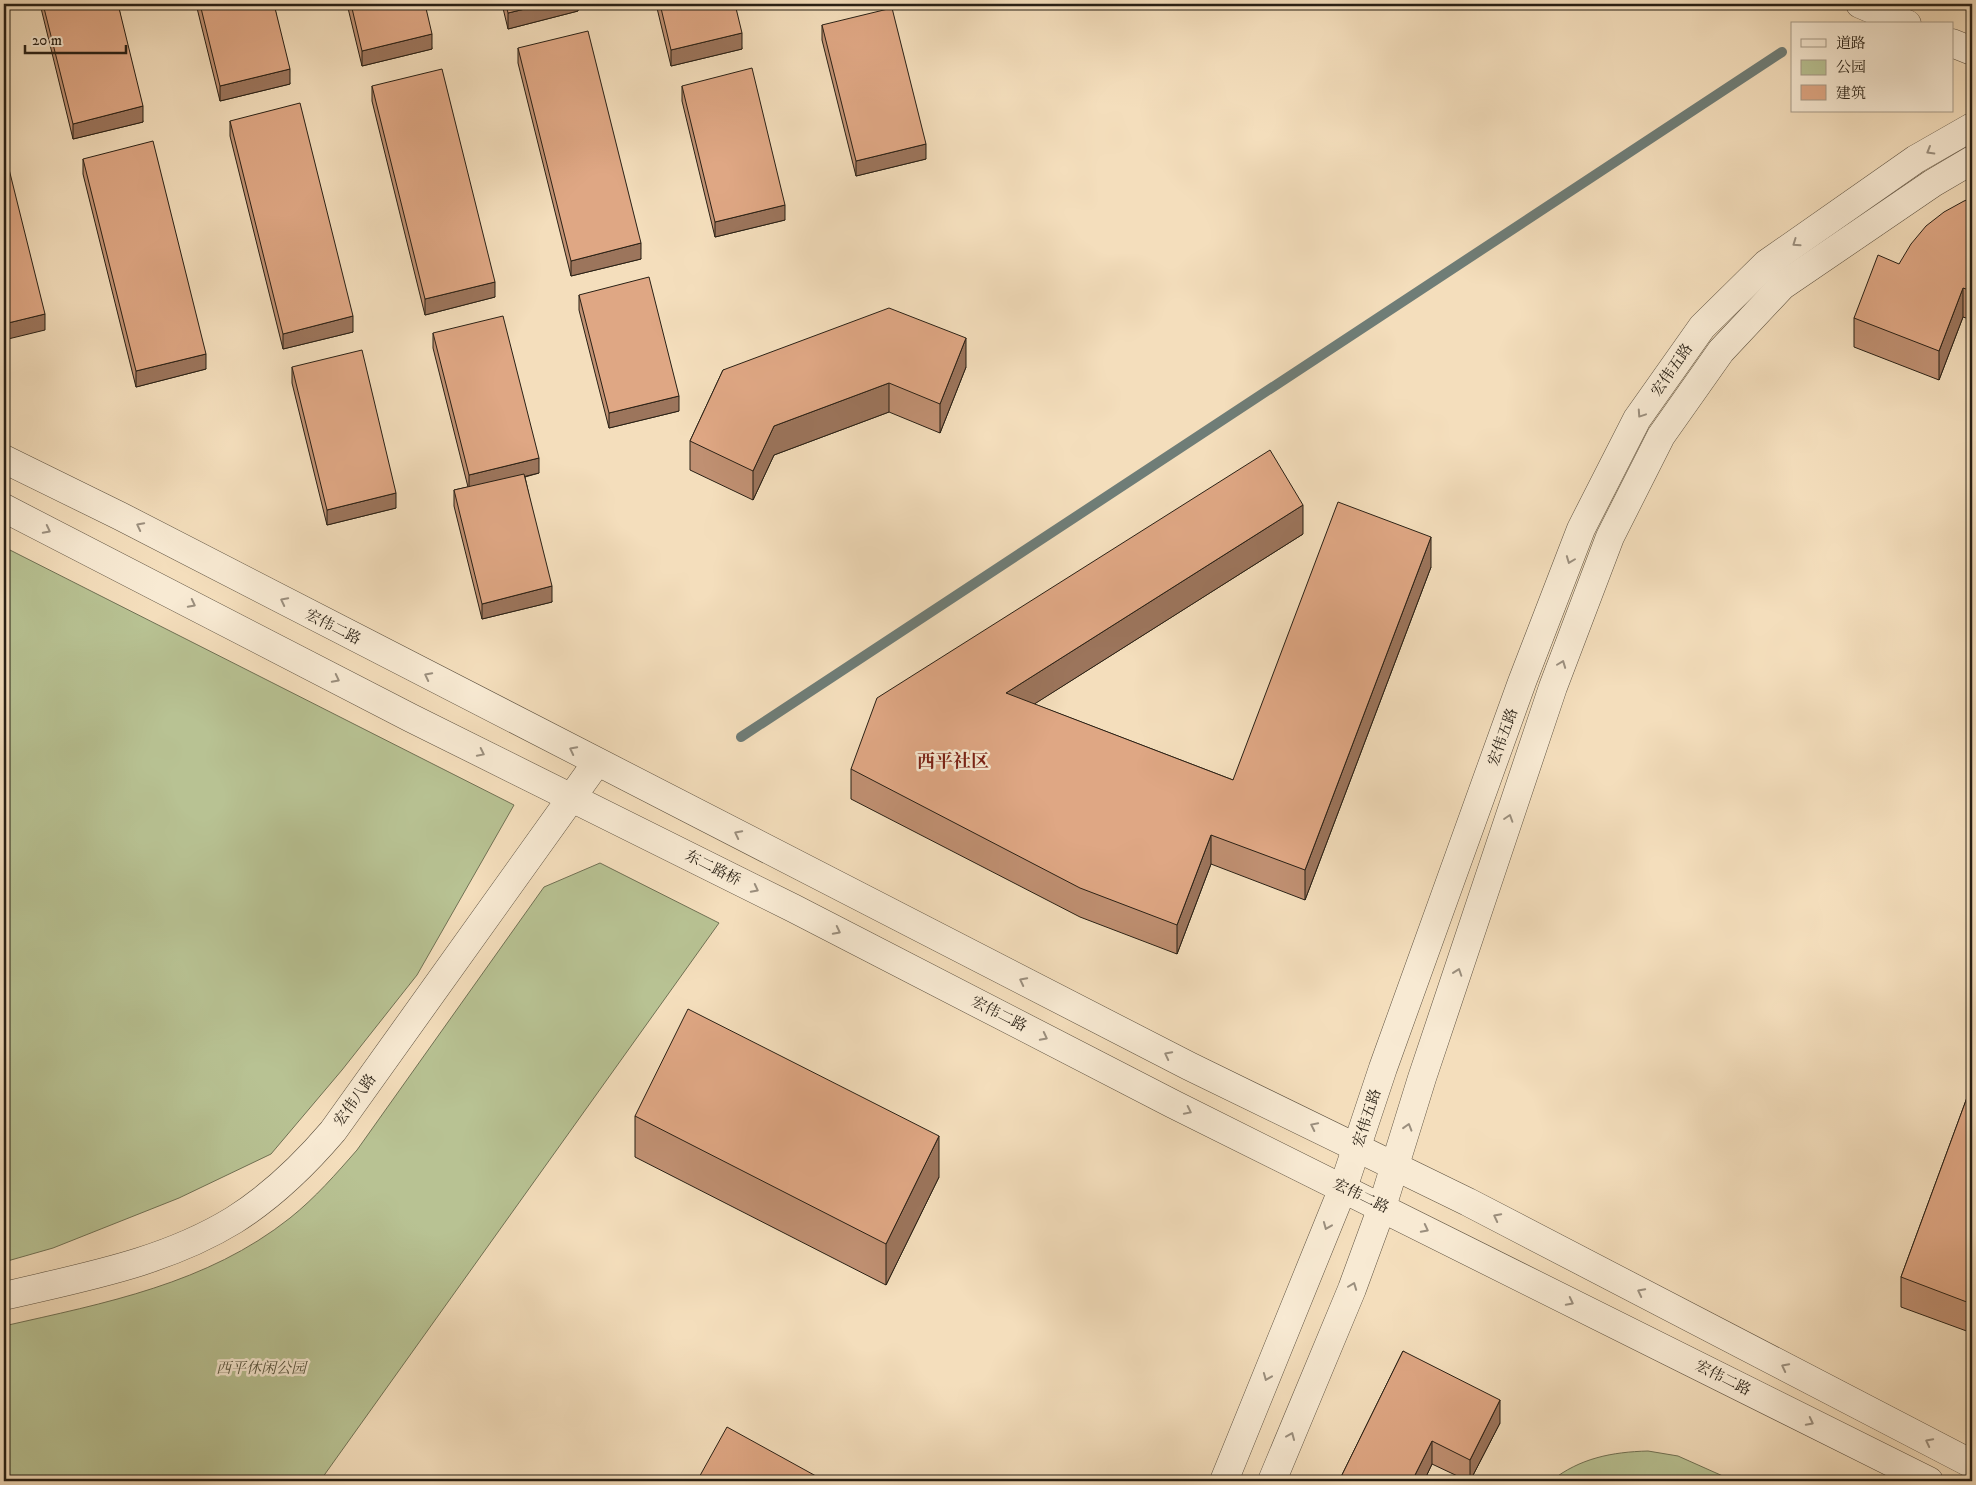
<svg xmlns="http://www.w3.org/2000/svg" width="1976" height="1485" font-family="'IM FELL DW Pica','Noto Serif SC',serif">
<rect width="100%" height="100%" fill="#f4debc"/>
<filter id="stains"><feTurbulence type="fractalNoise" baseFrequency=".004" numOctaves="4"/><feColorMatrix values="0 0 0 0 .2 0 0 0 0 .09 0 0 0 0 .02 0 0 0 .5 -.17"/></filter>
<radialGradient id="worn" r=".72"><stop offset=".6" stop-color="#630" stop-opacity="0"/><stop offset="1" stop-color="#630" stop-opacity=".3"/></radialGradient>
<!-- green -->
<g fill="#b8c293" stroke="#707154">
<polygon points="4,547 514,805 417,975 342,1070 271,1154 179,1198 53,1248 4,1262"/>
<path d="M600 863 719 923 320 1481H4V1326C105 1303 207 1284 290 1218 315 1198 336 1174 357 1150L544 887Z"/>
<path d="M1648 1451 1678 1456 1734 1481H1551C1580 1458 1612 1452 1648 1451Z"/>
</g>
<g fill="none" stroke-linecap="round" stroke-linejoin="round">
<!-- stream -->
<polyline stroke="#6f7d77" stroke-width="10" points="741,737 1782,52"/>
<defs>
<g id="minor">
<polyline points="1860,4 1907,24"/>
<polyline points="1952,43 1972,51"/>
<polyline points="4,459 120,516 1189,1066 1468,1202 1972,1464"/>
<polyline points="4,508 411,718 793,908 1173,1104 1929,1481"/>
<path d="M4 1296C83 1277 164 1263 234 1220 272 1196 304 1165 333 1131L597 762"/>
<polyline points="1224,1481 1343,1188 1383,1068 1522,682 1581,529 1637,419 1702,327 1766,264 1916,159 1972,127"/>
<polyline points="1272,1481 1352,1289 1382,1207 1422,1078 1553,687 1610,537 1661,436 1721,351 1782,286 1933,183 1972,160"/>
</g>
</defs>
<!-- minor casing -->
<use href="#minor" stroke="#5c503f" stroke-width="29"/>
<!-- minor -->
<use href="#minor" stroke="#f8ead3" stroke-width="28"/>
</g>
<!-- wall -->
<g fill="#c09072" stroke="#292015">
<polygon points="40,4 118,4 143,122 73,139"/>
<polygon points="196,4 274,4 290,84 220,101"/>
<polygon points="347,4 425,4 432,49 362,66"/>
<polygon points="502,4 578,4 578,11 508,29"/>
<polygon points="656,4 735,4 742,49 671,66"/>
<polygon points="822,25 926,159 856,176 822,40"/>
<polygon points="518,48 641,259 571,276 518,63"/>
<polygon points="372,86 495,297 425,315 372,101"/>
<polygon points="682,86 785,220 715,237 682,101"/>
<polygon points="230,121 353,332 283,349 230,136"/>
<polygon points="83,159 206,369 136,387 83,174"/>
<polygon points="1972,198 1972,320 1963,317 1939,380 1854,347 1854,318 1899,264"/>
<polygon points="579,295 679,411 609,428 579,310"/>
<polygon points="433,333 539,473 525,477 552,602 482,619 454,506 454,490 468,487 433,348"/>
<polygon points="292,367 396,508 327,525 292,383"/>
<polygon points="966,367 940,433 889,412 774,455 753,500 690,470 690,441 723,370"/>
<polygon points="1303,534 1034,704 1233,780 1431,567 1305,900 1211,864 1177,954 1080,917 851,799 851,769"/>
<polygon points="1972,1084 1972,1333 1901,1307 1901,1277"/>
<polygon points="635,1116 939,1177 886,1285 635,1157"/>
<polygon points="1403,1351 1500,1423 1470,1481 1468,1481 1432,1464 1424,1481 1339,1481"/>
</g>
<!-- shaded-wall -->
<g fill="#9c755c" stroke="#292015">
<polygon points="546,4 578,4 578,11 508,29 508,13"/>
<polygon points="742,33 742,49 671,66 671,50"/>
<polygon points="432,34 432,49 362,66 362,51"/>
<polygon points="290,69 290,84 220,101 220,86"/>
<polygon points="143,106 143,122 73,139 73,124"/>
<polygon points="926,144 926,159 856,176 856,161"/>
<polygon points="785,205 785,220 715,237 715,222"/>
<polygon points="641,243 641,259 571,276 571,261"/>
<polygon points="495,282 495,297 425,315 425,299"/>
<polygon points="1963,288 1963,317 1939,380 1939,351"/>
<polygon points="45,314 45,330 4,340 4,324"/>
<polygon points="353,316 353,332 283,349 283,334"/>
<polygon points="966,338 966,367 940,433 940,404"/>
<polygon points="206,354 206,369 136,387 136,371"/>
<polygon points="889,383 889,412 774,455 753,500 753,471 774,426"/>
<polygon points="679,396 679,411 609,428 609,413"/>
<polygon points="539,458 539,473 469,490 469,475"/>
<polygon points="396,493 396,508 327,525 327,510"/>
<polygon points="1303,505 1303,534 1006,722 1006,693"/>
<polygon points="1431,537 1431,567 1305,900 1305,870"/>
<polygon points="552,586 552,602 482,619 482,604"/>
<polygon points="1211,835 1211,864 1177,954 1177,925"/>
<polygon points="939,1136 939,1177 886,1285 886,1244"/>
<polygon points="1500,1400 1500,1423 1470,1481 1470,1460"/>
<polygon points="1432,1441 1432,1464 1424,1481 1412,1481"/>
</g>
<!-- building -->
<g fill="#dfa784" stroke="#292015">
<polygon points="43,4 118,4 143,106 73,124"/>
<polygon points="200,4 274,4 290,69 220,86"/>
<polygon points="351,4 425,4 432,34 362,51"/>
<polygon points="506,4 546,4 508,13"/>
<polygon points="660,4 735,4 742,33 671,50"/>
<polygon points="892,8 926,144 856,161 822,25"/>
<polygon points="588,31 641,243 571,261 518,48"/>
<polygon points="752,68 785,205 715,222 682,86"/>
<polygon points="442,69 495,282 425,299 372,86"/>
<polygon points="300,103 353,316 283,334 230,121"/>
<polygon points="153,141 206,354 136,371 83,159"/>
<polygon points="4,149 45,314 4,324"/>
<polygon points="1972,198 1972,291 1963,288 1939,351 1854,318 1878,255 1899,264 1911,244 1926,226 1944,212 1964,201"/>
<polygon points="649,277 679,396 609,413 579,295"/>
<polygon points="889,308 966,338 940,404 889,383 774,426 753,471 690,441 723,370"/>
<polygon points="503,316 539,458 469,475 433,333"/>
<polygon points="362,350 396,493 327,510 292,367"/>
<polygon points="1270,450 1303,505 1006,693 1233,780 1338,502 1431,537 1305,870 1211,835 1177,925 1080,888 851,769 877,698"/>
<polygon points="524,474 552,586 482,604 454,490"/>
<polygon points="688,1009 939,1136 886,1244 635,1116"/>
<polygon points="1972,1084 1972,1304 1901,1277"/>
<polygon points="1403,1351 1500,1400 1470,1460 1432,1441 1412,1481 1339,1481"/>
<polygon points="727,1427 825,1481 697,1481"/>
</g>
<!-- one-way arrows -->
<defs><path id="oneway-chevron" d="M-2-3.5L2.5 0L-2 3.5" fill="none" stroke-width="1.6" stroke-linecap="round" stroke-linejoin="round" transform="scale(1.25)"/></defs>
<g stroke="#9b8f7e">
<use href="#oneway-chevron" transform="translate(1930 151) rotate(150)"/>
<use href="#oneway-chevron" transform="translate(1796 243) rotate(145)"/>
<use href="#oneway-chevron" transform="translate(1641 414) rotate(124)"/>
<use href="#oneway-chevron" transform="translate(140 526) rotate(-153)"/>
<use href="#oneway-chevron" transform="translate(47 530) rotate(27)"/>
<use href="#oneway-chevron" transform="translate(1570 560) rotate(111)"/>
<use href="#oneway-chevron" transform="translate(284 601) rotate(-153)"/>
<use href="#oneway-chevron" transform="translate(192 604) rotate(27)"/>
<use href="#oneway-chevron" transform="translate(1562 664) rotate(-69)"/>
<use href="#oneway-chevron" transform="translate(428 676) rotate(-153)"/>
<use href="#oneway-chevron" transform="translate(336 679) rotate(27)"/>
<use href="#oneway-chevron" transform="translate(573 750) rotate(-153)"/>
<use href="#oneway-chevron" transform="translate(481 753) rotate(26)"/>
<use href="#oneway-chevron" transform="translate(1509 818) rotate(-72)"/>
<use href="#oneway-chevron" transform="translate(738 834) rotate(-153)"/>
<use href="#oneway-chevron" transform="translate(755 889) rotate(27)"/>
<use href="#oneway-chevron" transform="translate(837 931) rotate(27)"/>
<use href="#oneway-chevron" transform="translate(1458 972) rotate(-71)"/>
<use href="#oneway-chevron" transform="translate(1023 981) rotate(-153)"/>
<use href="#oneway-chevron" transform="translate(1044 1037) rotate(27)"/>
<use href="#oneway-chevron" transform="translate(1168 1055) rotate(-153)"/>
<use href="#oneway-chevron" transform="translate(1188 1111) rotate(26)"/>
<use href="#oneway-chevron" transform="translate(1314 1126) rotate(-154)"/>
<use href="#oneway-chevron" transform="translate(1408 1127) rotate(-73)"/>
<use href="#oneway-chevron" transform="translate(1497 1217) rotate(-153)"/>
<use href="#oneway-chevron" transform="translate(1327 1226) rotate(112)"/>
<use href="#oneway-chevron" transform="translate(1425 1229) rotate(27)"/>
<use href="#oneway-chevron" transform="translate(1353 1286) rotate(-69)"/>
<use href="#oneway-chevron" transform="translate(1641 1292) rotate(-153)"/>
<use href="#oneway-chevron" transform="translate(1570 1302) rotate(27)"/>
<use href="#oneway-chevron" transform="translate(1785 1367) rotate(-153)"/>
<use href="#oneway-chevron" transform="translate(1267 1377) rotate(112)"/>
<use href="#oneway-chevron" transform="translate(1810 1422) rotate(27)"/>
<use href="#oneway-chevron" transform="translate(1291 1436) rotate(-67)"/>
<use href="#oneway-chevron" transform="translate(1929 1442) rotate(-153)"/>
</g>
<g text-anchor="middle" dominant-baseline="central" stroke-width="5" stroke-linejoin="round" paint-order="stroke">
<!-- street labels -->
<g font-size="15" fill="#292015" stroke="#f8ead3">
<text transform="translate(1672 370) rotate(-55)">宏伟五路</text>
<text transform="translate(333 627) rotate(27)">宏伟二路</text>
<text transform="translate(1503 737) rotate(-70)">宏伟五路</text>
<text transform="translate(713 868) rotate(27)">东二路桥</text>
<text transform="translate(999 1014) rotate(27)">宏伟二路</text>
<text transform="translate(355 1100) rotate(-54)">宏伟八路</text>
<text transform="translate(1367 1118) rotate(-72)">宏伟五路</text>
<text transform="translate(1361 1196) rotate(26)">宏伟二路</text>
<text transform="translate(1723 1378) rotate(27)">宏伟二路</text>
</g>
<!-- park labels -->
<g font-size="15" font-style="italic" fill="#54513b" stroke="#f8ead3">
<text x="261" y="1368">西平休闲公园</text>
</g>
<!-- quarter labels -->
<g font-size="18" font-weight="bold" fill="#7a1f14" stroke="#f8ead3">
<text x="953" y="762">西平社区</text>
</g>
</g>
<!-- margin -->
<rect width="1976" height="1485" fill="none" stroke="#f4debc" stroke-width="20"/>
<rect x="5" y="5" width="1966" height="1475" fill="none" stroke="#292015" stroke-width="2.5"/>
<rect x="10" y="10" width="1956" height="1465" fill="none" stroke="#292015"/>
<!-- legend -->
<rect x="1791" y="22" width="162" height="90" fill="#f8ead3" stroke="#a59987"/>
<rect x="1801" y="39" width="25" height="8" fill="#f8ead3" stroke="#a59987"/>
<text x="1836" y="48" font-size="15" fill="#292015">道路</text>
<rect x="1801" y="60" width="25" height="15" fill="#b8c293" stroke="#a59987"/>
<text x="1836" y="72" font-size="15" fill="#292015">公园</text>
<rect x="1801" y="85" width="25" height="15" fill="#dfa784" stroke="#a59987"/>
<text x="1836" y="98" font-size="15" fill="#292015">建筑</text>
<!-- scale -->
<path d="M25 45v8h101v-8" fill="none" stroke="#292015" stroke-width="2.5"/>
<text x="32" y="45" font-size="15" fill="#292015" stroke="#f8ead3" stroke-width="4" paint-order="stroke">20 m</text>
<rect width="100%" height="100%" filter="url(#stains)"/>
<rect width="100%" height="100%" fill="url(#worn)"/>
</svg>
